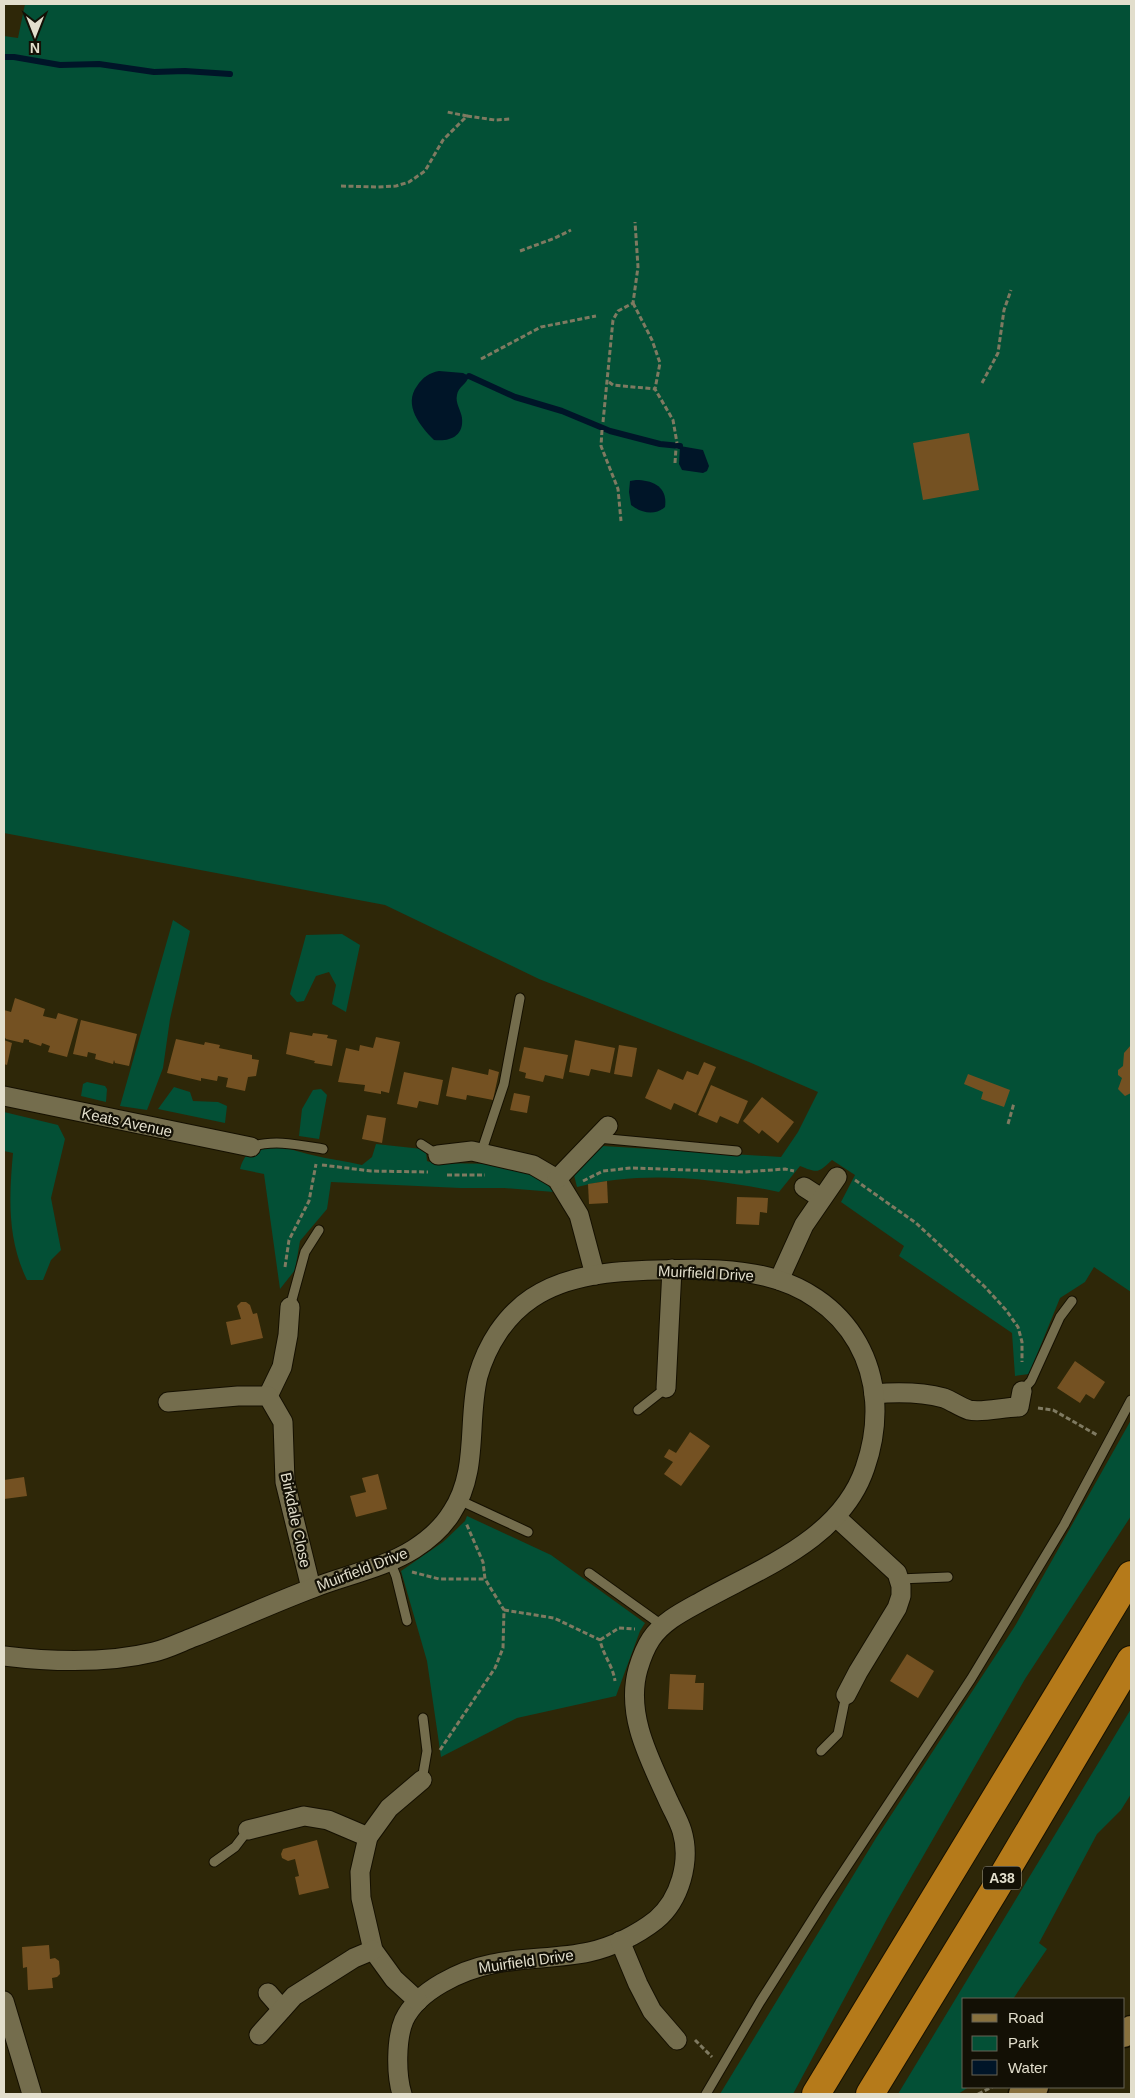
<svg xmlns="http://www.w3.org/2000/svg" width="1135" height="2098" font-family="Helvetica,sans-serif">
<rect width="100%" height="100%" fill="#2e2708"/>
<!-- green -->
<g fill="#035036">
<path d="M25 4H1131V1292L1094 1267 1085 1282 1060 1298 1029 1374 1015 1376 1012 1333 899 1256 904 1246 841 1202 855 1175 832 1160C819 1172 819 1174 800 1166L779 1192C713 1178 642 1170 577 1187L574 1175C583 1160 588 1155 603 1146L781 1157 798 1132 818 1092 749 1062 539 979 385 905 4 833V36L18 38Z"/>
<polygon points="173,920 190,931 170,1019 163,1068 147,1110 120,1106"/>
<polygon points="342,934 360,945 346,1012 332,1004 336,985 329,972 316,976 304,1001 297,1002 290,994 306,935"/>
<polygon points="87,1082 105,1086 107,1089 106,1102 81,1096 83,1084"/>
<polygon points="174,1087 190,1092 193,1101 218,1102 227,1106 225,1123 158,1109"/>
<polygon points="321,1089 327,1095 319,1139 299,1136 302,1109 313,1090"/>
<path d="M4 1112 58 1125 65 1139 51 1198 61 1250 51 1260 43 1280H27C7 1239 9 1197 13 1153L4 1151Z"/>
<path d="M376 1144 422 1149 426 1152 427 1161 433 1163 500 1164 539 1175 554 1192 504 1188H460L331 1182 327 1209 300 1241 295 1270 280 1289 264 1174 240 1169C250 1131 286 1149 312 1155 328 1159 345 1161 362 1165L372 1157Z"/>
<polygon points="1131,1420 1131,1516 1025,1679 887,1919 793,2094 720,2094 876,1838 1015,1626"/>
<polygon points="467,1516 551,1555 645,1623 640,1631 616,1696 517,1718 441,1757 427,1661 401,1571 443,1542 465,1521"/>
<polygon points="1131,1709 1131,1794 1121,1810 1097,1834 1039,1943 1047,1949 1013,1999 964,1999 964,2087 969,2087 958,2094 898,2094"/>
</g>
<!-- water -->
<g fill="#001528">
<path d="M439 371 463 373 469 376C467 384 458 387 457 395 455 403 461 410 462 418 464 436 450 442 434 440 420 426 403 405 417 386 423 377 429 373 439 371Z"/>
<polygon points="680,446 703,450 709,466 707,471 703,473 682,470 679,464"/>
<path d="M636 480C653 480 668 487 665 507 655 516 641 513 631 505L629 492 630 481Z"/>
</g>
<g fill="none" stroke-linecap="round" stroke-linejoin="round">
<!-- stream -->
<g stroke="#001528" stroke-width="6">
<polyline points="4,57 14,57 60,65 99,64 154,72 185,71 230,74"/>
<polyline points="469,376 515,397 562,411 610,431 660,444 680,446"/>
</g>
</g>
<!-- building -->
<g fill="#745122">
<polygon points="969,433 979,490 923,500 913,443"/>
<polygon points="15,998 45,1009 43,1016 56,1019 58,1013 78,1019 67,1057 48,1052 50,1046 42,1043 41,1046 29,1042 29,1040 24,1039 23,1043 6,1039 4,1036 4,1010 11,1012"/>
<polygon points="81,1020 137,1034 129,1066 115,1063 114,1060 113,1064 95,1059 96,1054 88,1052 87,1057 73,1054"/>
<polygon points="290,1032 312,1036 313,1033 328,1035 327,1038 337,1040 332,1066 314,1063 315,1061 286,1054"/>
<polygon points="376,1037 400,1042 389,1093 381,1091 381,1094 364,1091 365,1085 338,1082 346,1048 359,1051 360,1045 373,1048"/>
<polygon points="176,1039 204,1045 205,1042 220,1045 219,1048 252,1055 252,1059 259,1060 256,1076 248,1077 245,1091 226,1087 228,1078 218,1076 217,1081 201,1078 201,1081 167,1073"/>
<polygon points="4,1040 12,1043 7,1065 4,1064"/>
<polygon points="575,1040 615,1048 610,1073 591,1069 589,1076 569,1072"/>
<polygon points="619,1045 637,1048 632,1077 614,1074"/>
<polygon points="1131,1045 1131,1093 1125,1096 1118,1089 1122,1078 1118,1075 1118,1070 1123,1066 1124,1053"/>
<polygon points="524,1047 568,1055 563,1079 545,1075 543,1082 525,1078 526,1073 519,1071"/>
<polygon points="704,1062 716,1067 696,1113 674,1103 671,1110 645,1098 658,1069 683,1080 687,1071 698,1075"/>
<polygon points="452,1067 488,1075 489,1069 499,1072 493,1100 467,1095 466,1100 446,1096"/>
<polygon points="404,1072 443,1080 438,1105 419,1101 417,1108 397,1104"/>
<polygon points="968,1074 1010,1090 1004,1107 981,1099 983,1092 964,1084"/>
<polygon points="711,1085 748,1101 738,1124 720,1116 717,1123 698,1115"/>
<polygon points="514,1093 530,1096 527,1113 510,1110"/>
<polygon points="762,1097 794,1122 778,1143 762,1130 759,1134 743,1121"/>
<polygon points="367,1115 386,1118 382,1143 362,1139"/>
<polygon points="607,1181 608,1203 589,1204 588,1184"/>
<polygon points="737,1197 768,1198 767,1213 760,1212 759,1225 736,1224"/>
<polygon points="241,1302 246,1302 250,1305 253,1314 257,1313 263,1338 231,1345 226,1322 241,1319 237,1306"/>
<polygon points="1075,1361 1105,1382 1094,1399 1086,1394 1080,1403 1057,1388"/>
<polygon points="690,1432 710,1446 681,1486 664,1474 673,1462 664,1457 669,1449 676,1453"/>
<polygon points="378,1474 387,1509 356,1517 350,1496 366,1492 362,1478"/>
<polygon points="24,1477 27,1496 4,1499 4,1480"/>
<polygon points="907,1654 934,1671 918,1698 890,1681"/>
<polygon points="670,1674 696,1675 695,1683 704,1683 703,1710 668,1709"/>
<polygon points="317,1840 329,1888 299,1895 295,1877 299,1876 295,1859 288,1861 282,1858 281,1854 283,1849"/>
<polygon points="49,1945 50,1959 55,1958 59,1961 60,1974 57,1977 52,1978 53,1988 28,1990 27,1967 23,1968 22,1947"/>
</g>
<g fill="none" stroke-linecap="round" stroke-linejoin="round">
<defs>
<g id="lane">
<polyline points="598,1138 737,1151"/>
<polyline points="421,1144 438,1155"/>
<path d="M251 1147C274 1139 299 1145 323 1149"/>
<polyline points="481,1153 504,1084 520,998"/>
<polyline points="290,1307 305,1252 319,1230"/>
<polyline points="1022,1391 1031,1381 1060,1317 1072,1301"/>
<polyline points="638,1410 666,1388"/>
<polyline points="459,1500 528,1532"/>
<polyline points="390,1561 396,1576 407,1621"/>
<polyline points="589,1573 663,1626"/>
<polyline points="899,1579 948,1577"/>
<polyline points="821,1751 838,1734 846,1695"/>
<polyline points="422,1780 427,1751 423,1718"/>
<polyline points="214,1862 235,1847 248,1830"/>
<polyline points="706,2094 760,2002 826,1898 971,1679 1064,1525 1131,1400"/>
</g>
<g id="street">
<polyline points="4,1096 251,1147"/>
<polyline points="438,1155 472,1151 533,1165 557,1179 579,1215 595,1275"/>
<polyline points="557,1179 608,1126"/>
<polyline points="804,1187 821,1198"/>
<polyline points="779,1280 804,1225 837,1177"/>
<polyline points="666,1388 672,1269"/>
<path d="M874 1394C897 1392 921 1392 944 1398 952 1401 960 1407 969 1410 982 1413 1004 1407 1019 1407L1022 1391"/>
<polyline points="268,1396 282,1367 288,1335 290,1307"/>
<polyline points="168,1402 238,1396 268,1396 283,1422 285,1482 311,1588"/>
<polyline points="836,1517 897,1573 901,1586 901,1596 897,1608 858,1672 846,1695"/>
<path d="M4 1656C53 1662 105 1664 154 1652 167 1649 181 1642 194 1637 234 1621 273 1603 313 1588 346 1575 384 1568 414 1549 428 1540 443 1527 452 1512 479 1471 467 1421 478 1376 487 1345 505 1316 532 1298 568 1274 615 1271 657 1270 688 1269 723 1268 754 1274 850 1291 897 1376 865 1468 841 1539 763 1567 702 1601 684 1611 663 1621 651 1639 645 1648 641 1659 638 1669 625 1715 650 1760 669 1802 673 1811 679 1821 682 1831 691 1861 680 1900 656 1920 637 1935 612 1947 589 1952 557 1959 524 1957 492 1964 462 1970 418 1990 404 2020 396 2039 396 2075 402 2094"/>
<polyline points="248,1830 304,1816 328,1820 368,1837"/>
<polyline points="620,1941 638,1984 652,2011 677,2040"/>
<polyline points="268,1993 282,2009"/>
<polyline points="4,2001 32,2094"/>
<polyline points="418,2001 394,1979 373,1950 361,1898 360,1872 368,1837 389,1808 422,1780"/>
<polyline points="259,2035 294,1996 354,1958 373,1950"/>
</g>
<g id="secondary">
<polyline points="1124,2034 1131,2029"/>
<polyline points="1022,2094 1035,2087"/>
</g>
<g id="highway">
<polyline points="816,2094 1131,1575"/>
<polyline points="870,2094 994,1891 1131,1660"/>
</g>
</defs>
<!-- lane casing -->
<use href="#lane" stroke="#151000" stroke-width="11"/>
<!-- street casing -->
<use href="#street" stroke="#151000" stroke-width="21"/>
<!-- secondary casing -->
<use href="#secondary" stroke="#151000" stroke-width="29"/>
<!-- highway casing -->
<use href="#highway" stroke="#151000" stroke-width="30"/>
<!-- path -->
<g stroke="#7f7a61" stroke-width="3" stroke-dasharray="5 2.5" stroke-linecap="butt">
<polyline points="467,116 495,120 510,119"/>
<polyline points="341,186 377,187 396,186 409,182 425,171 443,140 467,116 447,112"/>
<polyline points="520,251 555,238 571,230"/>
<polyline points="633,303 652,340 660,363 655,389 673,420 677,443"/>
<polyline points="481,359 541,327 596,316"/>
<polyline points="609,382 613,385 655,389"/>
<polyline points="982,383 998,353 1004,310 1011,290"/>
<polyline points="603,422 613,320 618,311 633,303 638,267 635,222"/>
<polyline points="602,430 601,446 618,489 621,521"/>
<polyline points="675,463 676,448"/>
<polyline points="1008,1124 1014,1103"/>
<polyline points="322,1165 371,1171 428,1172"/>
<polyline points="447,1175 485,1175"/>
<polyline points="855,1180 916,1223 985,1287 1006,1310 1018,1327 1022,1342 1022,1362"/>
<polyline points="583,1181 603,1171 631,1168 744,1172 785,1169 794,1171"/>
<polyline points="285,1267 289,1240 309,1201 316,1164"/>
<polyline points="1038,1408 1053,1410 1097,1435"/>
<polyline points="412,1572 439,1579 485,1579"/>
<path d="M504 1610 554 1618 600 1640C603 1655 613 1666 615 1681"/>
<polyline points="600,1640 619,1628 635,1629"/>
<polyline points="440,1750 495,1668 503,1648 504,1610 485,1579 483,1562 466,1523"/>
<polyline points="695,2040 712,2057"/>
<polyline points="978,2094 992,2087"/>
</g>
<!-- lane -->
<use href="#lane" stroke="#746d4d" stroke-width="9"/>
<!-- street -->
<use href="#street" stroke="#746d4d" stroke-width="19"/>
<!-- secondary -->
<use href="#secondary" stroke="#88713e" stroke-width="26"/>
<!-- highway -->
<use href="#highway" stroke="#b57a1a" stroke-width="28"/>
</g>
<g text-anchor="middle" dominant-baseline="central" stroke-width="4.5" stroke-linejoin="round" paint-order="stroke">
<!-- shield labels -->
<rect fill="#131005" stroke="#a4a090" stroke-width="1" x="983" y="1866.5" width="38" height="23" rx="4"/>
<g font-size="14" font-weight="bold" fill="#e2decc">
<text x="1002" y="1878">A38</text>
</g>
<!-- street labels -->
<g font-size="15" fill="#e2decc" stroke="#131005">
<text transform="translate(127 1122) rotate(12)">Keats Avenue</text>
<text transform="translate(706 1273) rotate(3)">Muirfield Drive</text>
<text transform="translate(296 1520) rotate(78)">Birkdale Close</text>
<text transform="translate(362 1569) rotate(-21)">Muirfield Drive</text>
<text transform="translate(526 1961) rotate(-8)">Muirfield Drive</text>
</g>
</g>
<!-- border -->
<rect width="1135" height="2098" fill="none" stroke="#e2decc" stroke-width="10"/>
<!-- legend -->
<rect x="962" y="1998" width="162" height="90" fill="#131005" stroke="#666255"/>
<rect x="972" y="2014" width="25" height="8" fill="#88713e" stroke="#666255"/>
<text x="1008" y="2023" font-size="15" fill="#e2decc">Road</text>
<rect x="972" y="2036" width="25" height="15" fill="#035036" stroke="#666255"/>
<text x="1008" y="2048" font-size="15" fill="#e2decc">Park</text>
<rect x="972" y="2060" width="25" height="15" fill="#001528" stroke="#666255"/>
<text x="1008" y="2073" font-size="15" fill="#e2decc">Water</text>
<!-- north arrow -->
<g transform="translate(35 35) rotate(180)" stroke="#131005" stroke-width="4" paint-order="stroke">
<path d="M0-4L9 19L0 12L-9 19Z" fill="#e2decc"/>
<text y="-8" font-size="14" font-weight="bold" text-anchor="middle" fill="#e2decc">N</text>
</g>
</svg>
